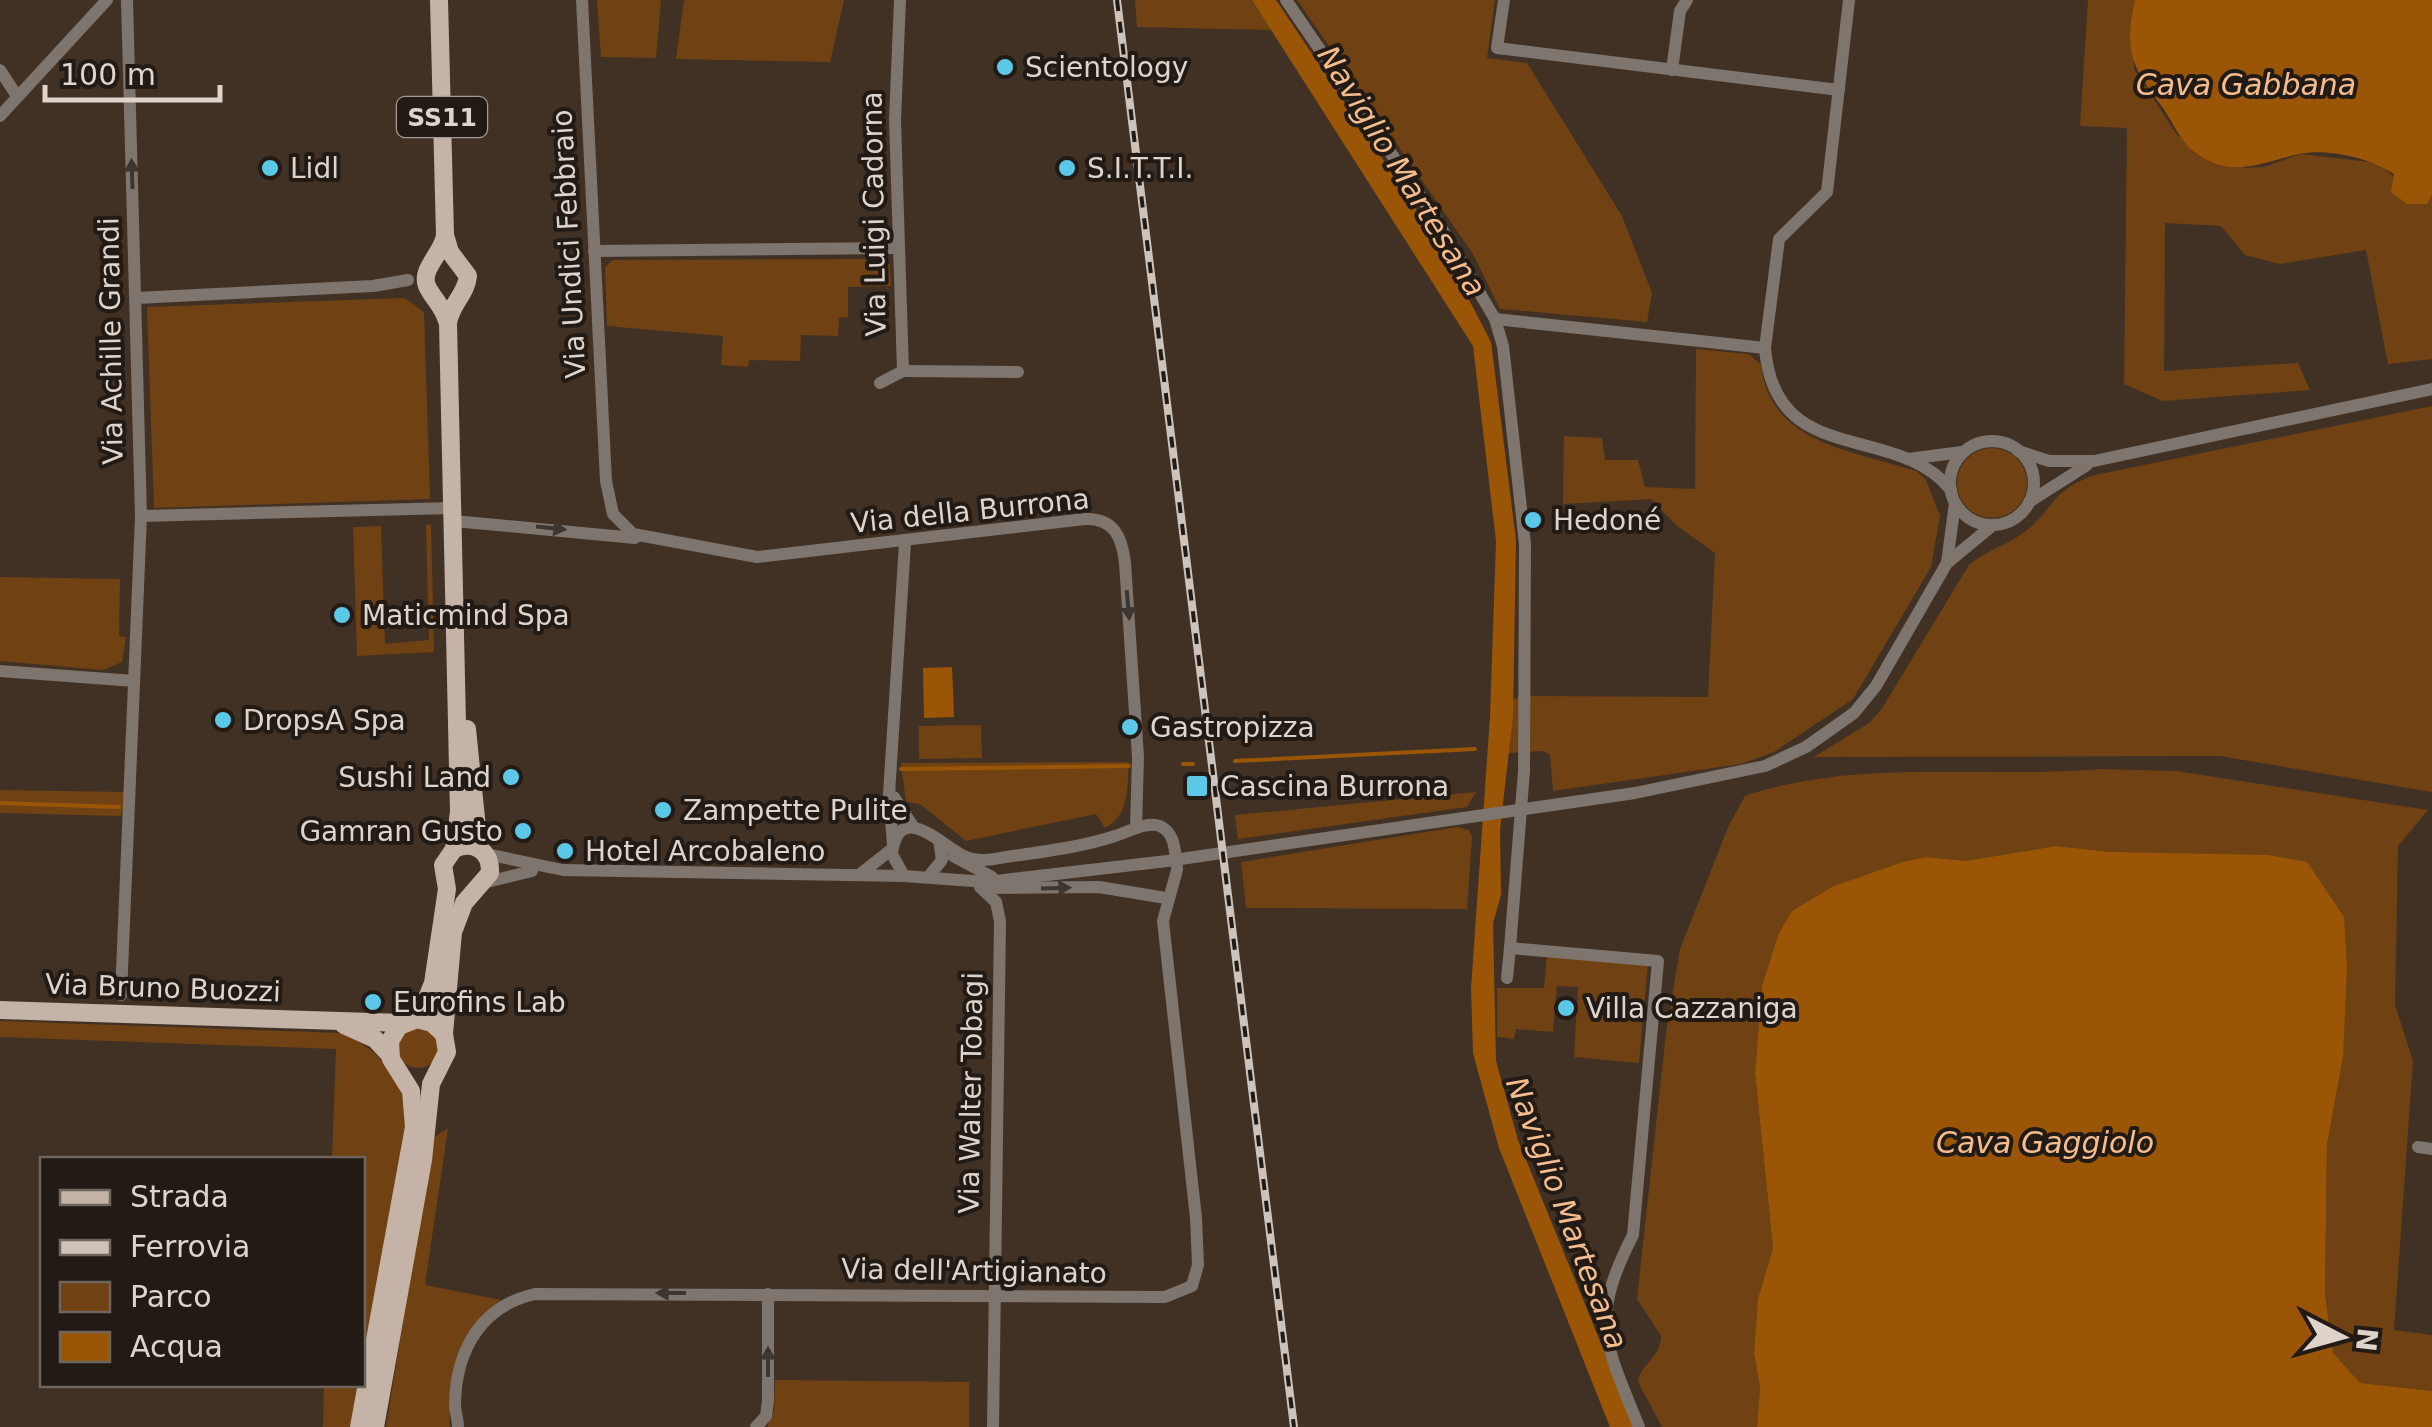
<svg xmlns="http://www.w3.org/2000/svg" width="2432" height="1427" font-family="'DejaVu Sans',sans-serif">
<rect width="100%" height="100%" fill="#413125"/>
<!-- green -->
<g fill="#704113">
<polygon points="597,0 661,0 656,58 601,57"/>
<polygon points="684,0 844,0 830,62 676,59"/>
<polygon points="1135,0 1252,0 1272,30 1137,27"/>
<polygon points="1297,0 1495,0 1487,58 1527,63 1622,216 1652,293 1647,322 1500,309 1473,254"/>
<polygon points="2088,0 2135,0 2134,69 2177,135 2245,168 2264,167 2301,154 2378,163 2426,204 2432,195 2432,359 2388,364 2366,250 2280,264 2245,255 2221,226 2165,223 2164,371 2298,363 2310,390 2163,401 2124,384 2127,128 2080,126"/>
<polygon points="881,259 890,265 891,286 848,287 848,317 839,318 838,336 801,335 800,361 749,360 748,367 721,365 723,336 607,326 605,267 613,260"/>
<polygon points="405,298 424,312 430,499 154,508 147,307"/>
<path d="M1696 349 1749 354 1761 365C1770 444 1852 450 1916 471L1926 480 1940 516 1931 567 1853 699 1774 752 1741 764 1553 791 1550 755 1543 751 1509 753 1512 701 1520 696 1708 697 1715 553 1677 526 1651 499 1563 504 1564 436 1602 438 1605 460H1638L1645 487 1695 489Z"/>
<path d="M2432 406V792L2220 756 1814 757 1869 723 1881 710 1969 565C1987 550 2005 546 2023 533 2057 508 2047 492 2095 475Z"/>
<circle cx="1992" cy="483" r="35"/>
<polygon points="431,524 434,652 357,656 353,527 381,526 385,644 429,640 426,525"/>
<polygon points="0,577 120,579 119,636 126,637 122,662 103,670 0,661"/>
<polygon points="981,725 982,758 919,759 919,726"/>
<path d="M1129 762C1127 787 1130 815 1105 828L1096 814 966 841 920 804 906 802 901 763Z"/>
<path d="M2100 769 2176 771 2428 810 2398 846 2395 1005 2413 1061 2394 1330 2432 1335V1391L2359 1383 2333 1353 2325 1294 2327 1145 2343 1057 2111 852 2056 846 1965 861 1927 857 1834 886 1762 985 1755 1073 1773 1248 1758 1300 1754 1353 1760 1387 1757 1427H1662L1638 1382C1640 1364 1661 1358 1661 1336L1637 1299 1666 1033 1680 949 1729 825 1745 796C1858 758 1983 779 2100 769Z"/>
<polygon points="0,790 126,792 121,816 0,813"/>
<polygon points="1476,792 1467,807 1238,839 1235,815"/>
<polygon points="1457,827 1469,830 1472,837 1467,909 1246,908 1241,862"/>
<polygon points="1547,955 1648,963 1639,1063 1574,1057 1578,987 1557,986 1553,1032 1516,1029 1514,1039 1497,1037 1497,988 1544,988"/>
<path d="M0 1021 341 1033C384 1052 398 1074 409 1119L363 1379 362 1160 332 1159 336 1049 0 1037Z"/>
<circle cx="418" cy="1048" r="20"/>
<path d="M448 1128 425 1285 501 1300C451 1337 451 1370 450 1427H386L433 1138Z"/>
<polygon points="775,1380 969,1382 969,1427 767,1427 774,1411"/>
<polygon points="324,1385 361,1385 353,1427 323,1427"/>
</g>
<!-- water -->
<g fill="#9a5606">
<polygon points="1252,0 1276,0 1442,248 1491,342 1516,540 1513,716 1500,830 1501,895 1493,923 1496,1061 1518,1140 1635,1427 1610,1427 1499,1148 1473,1053 1471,988 1490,717 1496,541 1473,346"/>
<path d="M2135 0H2432V195L2427 204H2407L2391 192 2394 174C2370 158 2328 148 2299 154 2258 163 2229 181 2191 149 2177 136 2172 120 2161 105 2131 66 2124 50 2135 0Z"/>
<polygon points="952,667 954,717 924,718 923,668"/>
<polygon points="2056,846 2111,852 2268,855 2307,862 2344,917 2347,967 2343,1057 2327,1145 2325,1294 2333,1353 2360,1383 2432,1391 2432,1427 1757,1427 1760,1387 1754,1353 1758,1299 1773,1248 1755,1073 1762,986 1779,933 1792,911 1834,886 1903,862 1927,857 1965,861"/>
</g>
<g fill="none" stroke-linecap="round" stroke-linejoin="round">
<!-- stream -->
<g stroke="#9a5606" stroke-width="4">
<polyline points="1235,761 1475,749"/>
<polyline points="1183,764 1193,764"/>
<polyline points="901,769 1129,766"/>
<polyline points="0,803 119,807"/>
</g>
<!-- minor -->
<g stroke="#7d756e" stroke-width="12">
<path d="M582 0 606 481 613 514 633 534 757 557 1085 519C1114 518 1122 537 1125 563L1138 757 1136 828"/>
<polyline points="900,0 895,120 903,371"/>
<path d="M1286 0 1436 219 1495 319 1503 346 1525 544 1524 771 1510 948 1658 961 1633 1235C1589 1321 1605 1342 1639 1427"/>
<polyline points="1504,0 1497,48 1839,90"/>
<polyline points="0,70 17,96"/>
<polyline points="1672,70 1680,11 1687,0"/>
<polyline points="0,116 107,0"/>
<polyline points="594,251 899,248"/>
<polyline points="136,298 373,286 408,280"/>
<polyline points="1495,319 1765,348 1779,239 1827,192 1849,0"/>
<path d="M1765 348C1775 470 1896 421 1951 490"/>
<polyline points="903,371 1018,372"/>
<polyline points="880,383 903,371"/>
<circle cx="1992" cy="483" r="42"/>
<polyline points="2018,451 2049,461 2094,461 2432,389"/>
<polyline points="1908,459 1962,452"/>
<polyline points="2029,502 2087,465"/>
<polyline points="141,516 453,508"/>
<polyline points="454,521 635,538"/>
<polyline points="1947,563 1955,503"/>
<polyline points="0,671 134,681"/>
<polyline points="894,797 914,828"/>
<polyline points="893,845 889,794 905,543"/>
<polyline points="486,854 563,870 904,876"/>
<polyline points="953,856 992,877"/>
<polyline points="859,875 892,849"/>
<polyline points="929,876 942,860 939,840"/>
<polyline points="487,882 532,871"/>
<polyline points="980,887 996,902 1000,921 993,1427"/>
<polyline points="985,888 1099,887 1166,898"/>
<polyline points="1507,978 1510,948"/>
<polyline points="121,995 141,516 127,0"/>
<polyline points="2418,1147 2432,1149"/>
<path d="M458 1427C458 1418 455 1413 455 1404 456 1350 481 1306 535 1294L1165 1297 1192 1286 1198 1265 1196 1218 1163 921 1177 870V868C1175 854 1176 833 1160 826 1147 821 1128 832 1115 836 1079 848 1038 852 1000 858 987 861 974 861 962 855 941 845 899 799 892 854L904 876 987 882 1167 861 1635 793 1765 766 1806 747 1854 713 1876 686 1947 563 1993 525"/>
<polyline points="756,1427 766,1416 768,1401 768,1294"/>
</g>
<!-- major -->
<g stroke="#c4b3a6" stroke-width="18">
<path d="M445 235C443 253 420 269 427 286 433 299 443 306 447 321"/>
<polyline points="467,729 479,848"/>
<polyline points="0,1010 403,1023"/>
<path d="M411 1020 425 1003 433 983 447 889 443 865 454 849 459 812 448 323C451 303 466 295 468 276L450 252 445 235 439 0"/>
<polyline points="344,1025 375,1039 390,1055"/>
<polyline points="359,1427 414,1127 411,1091 391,1059 390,1041 399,1026 417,1019 432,1023 444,1034"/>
<path d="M375 1427 423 1160 431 1084 447 1052 444 1034 453 932 464 903 490 873C491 851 474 840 454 849"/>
</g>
<defs>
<polyline id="rail" points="1117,0 1294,1427"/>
</defs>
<!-- rail casing -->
<use href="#rail" stroke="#cec3bb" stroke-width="8"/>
<!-- rail -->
<use href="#rail" stroke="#221b15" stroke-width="4" stroke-dasharray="11" stroke-linecap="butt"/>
</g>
<!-- one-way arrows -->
<defs><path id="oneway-solid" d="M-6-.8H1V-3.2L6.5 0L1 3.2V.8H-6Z" transform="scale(2.5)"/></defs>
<g fill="#3d3630">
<use href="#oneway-solid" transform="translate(132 174) rotate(-92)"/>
<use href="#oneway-solid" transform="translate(551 528) rotate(6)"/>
<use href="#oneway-solid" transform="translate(1128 605) rotate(85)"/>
<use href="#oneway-solid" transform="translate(1056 888) rotate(-2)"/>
<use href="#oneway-solid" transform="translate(671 1293) rotate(-180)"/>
<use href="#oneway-solid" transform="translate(768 1362) rotate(-90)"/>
</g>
<!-- markers -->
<g fill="#5bc8e7" stroke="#221b15" stroke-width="4">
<circle cx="1005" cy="67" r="10"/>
<circle cx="270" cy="168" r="10"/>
<circle cx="1067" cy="168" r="10"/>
<circle cx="1533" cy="520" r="10"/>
<circle cx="342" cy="615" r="10"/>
<circle cx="223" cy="720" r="10"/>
<circle cx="1130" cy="727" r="10"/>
<circle cx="511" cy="777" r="10"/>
<rect x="1185" y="774" width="24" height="24" rx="5"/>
<circle cx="663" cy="810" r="10"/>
<circle cx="523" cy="831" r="10"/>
<circle cx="565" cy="851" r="10"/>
<circle cx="373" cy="1002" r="10"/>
<circle cx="1566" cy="1008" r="10"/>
</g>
<g text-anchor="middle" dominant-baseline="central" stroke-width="8" stroke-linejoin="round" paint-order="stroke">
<!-- shield labels -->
<rect fill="#221b15" stroke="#a69c95" stroke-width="2.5" x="397" y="97" width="90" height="40" rx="8"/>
<g font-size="25" font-weight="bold" fill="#ded4cc">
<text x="442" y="117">SS11</text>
</g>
<!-- poi labels -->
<g font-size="28" fill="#ded4cc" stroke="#221b15" text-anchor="start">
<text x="1025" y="67">Scientology</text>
<text x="290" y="168">Lidl</text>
<text x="1087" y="168">S.I.T.T.I.</text>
<text x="1553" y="520">Hedoné</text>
<text x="362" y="615">Maticmind Spa</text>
<text x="243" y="720">DropsA Spa</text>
<text x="1150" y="727">Gastropizza</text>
<text x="491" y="777" text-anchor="end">Sushi Land</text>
<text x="1220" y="786">Cascina Burrona</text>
<text x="683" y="810">Zampette Pulite</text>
<text x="503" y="831" text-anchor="end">Gamran Gusto</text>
<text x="585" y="851">Hotel Arcobaleno</text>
<text x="393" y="1002">Eurofins Lab</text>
<text x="1586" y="1008">Villa Cazzaniga</text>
</g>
<!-- street labels -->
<g font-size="28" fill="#ded4cc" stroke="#221b15">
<text transform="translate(874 214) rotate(-91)">Via Luigi Cadorna</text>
<text transform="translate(569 244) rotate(-93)">Via Undici Febbraio</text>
<text transform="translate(111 341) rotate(-91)">Via Achille Grandi</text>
<text transform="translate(970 511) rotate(-6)">Via della Burrona</text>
<text transform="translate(163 988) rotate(2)">Via Bruno Buozzi</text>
<text transform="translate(971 1093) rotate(-89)">Via Walter Tobagi</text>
<text transform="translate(974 1271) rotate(1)">Via dell'Artigianato</text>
</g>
<!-- water labels -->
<g font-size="30" font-style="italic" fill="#f5bd8e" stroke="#221b15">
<text x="2246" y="84">Cava Gabbana</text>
<text transform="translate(1402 171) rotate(58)">Naviglio Martesana</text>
<text x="2045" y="1142">Cava Gaggiolo</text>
<text transform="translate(1567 1213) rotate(69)">Naviglio Martesana</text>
</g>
</g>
<!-- legend -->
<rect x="40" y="1157" width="325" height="230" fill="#221b15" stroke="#6d655e" stroke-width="2.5"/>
<rect x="60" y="1190" width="50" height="15" fill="#c4b3a6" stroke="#6d655e" stroke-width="2.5"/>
<text x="130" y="1207" font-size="30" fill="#ded4cc">Strada</text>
<rect x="60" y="1240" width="50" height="15" fill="#cec3bb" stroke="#6d655e" stroke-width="2.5"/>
<text x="130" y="1257" font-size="30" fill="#ded4cc">Ferrovia</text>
<rect x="60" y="1282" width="50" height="30" fill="#704113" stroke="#6d655e" stroke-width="2.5"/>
<text x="130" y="1307" font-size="30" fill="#ded4cc">Parco</text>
<rect x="60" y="1332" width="50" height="30" fill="#9a5606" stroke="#6d655e" stroke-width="2.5"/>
<text x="130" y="1357" font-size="30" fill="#ded4cc">Acqua</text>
<!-- north arrow -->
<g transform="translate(2342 1337) rotate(96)" stroke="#221b15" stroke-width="8" paint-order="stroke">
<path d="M0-8L18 38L0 25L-18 38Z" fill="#ded4cc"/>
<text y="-15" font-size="28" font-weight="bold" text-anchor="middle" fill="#ded4cc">N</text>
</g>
<!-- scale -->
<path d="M45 85v15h175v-15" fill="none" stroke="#ded4cc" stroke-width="5"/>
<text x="60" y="85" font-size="30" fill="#ded4cc" stroke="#221b15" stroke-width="8" paint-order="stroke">100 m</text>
</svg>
